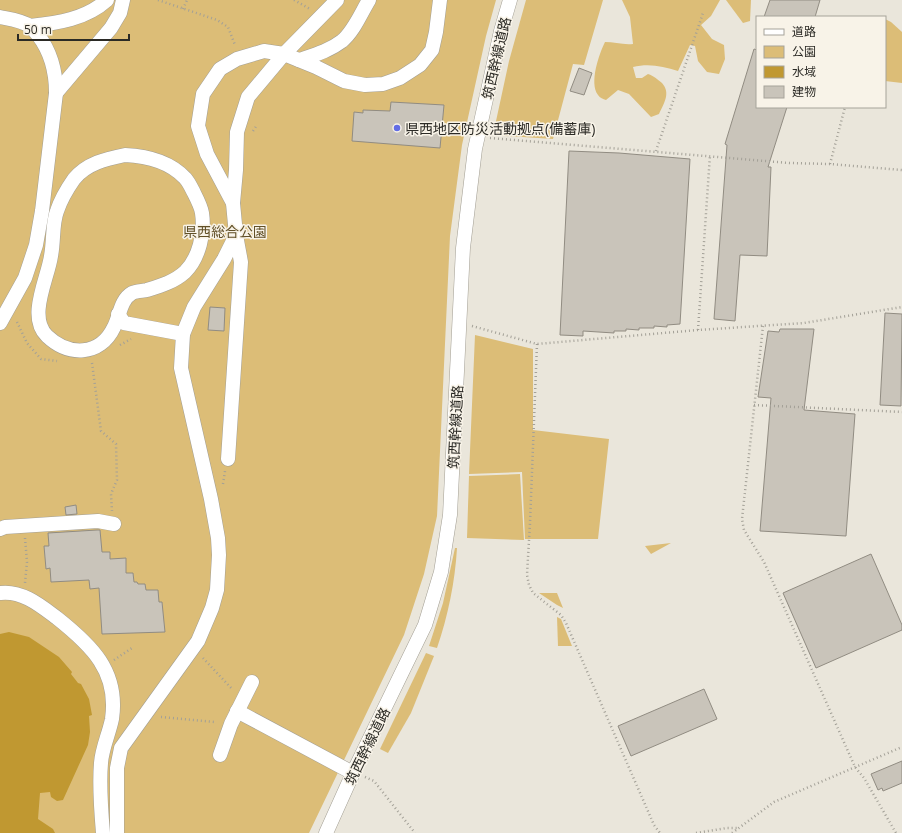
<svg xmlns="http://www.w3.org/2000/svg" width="902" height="833" font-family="'Open Sans','Noto Sans JP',sans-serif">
<rect width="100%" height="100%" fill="#eae6db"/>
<!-- green -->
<g fill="#dcbd77">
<polygon points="0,0 496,0 486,36 462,145 450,236 437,516 424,574 404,635 309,833 0,833"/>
<polygon points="526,0 603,0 584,65 573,64 553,139 493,135 509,61"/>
<path d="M622 0H720L711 16 701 25 712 39 724 45 725 59 719 74 707 72 698 61 695 46 690 45 678 71C663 66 648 63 633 67L636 78H642L648 74C654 76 657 79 662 83 671 93 664 103 659 114L651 117 629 94 618 90 606 100C603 99 600 98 598 95 589 83 599 54 605 42 614 42 623 45 633 44L630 17Z"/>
<polygon points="726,0 751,0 750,21 743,23"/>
<polygon points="885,19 891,22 902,32 902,83 885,81"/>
<polygon points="475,335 533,349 533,430 609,439 598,539 525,539 522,472 469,474"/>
<polygon points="520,474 524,540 467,538 469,476"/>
<polygon points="671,543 651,554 645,546"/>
<path d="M455 548H457C455 582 448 616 437 648L429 646 443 603Z"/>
<polygon points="539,593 557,593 563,608 557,605"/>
<polygon points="557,617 561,619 572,646 558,646"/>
<polygon points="426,653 434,656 411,713 388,753 380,749"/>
</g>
<!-- water -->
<polygon fill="#c09831" points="9,632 29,637 59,657 72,672 71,674 78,683 81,684 89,699 92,715 89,716 90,732 88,745 63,800 57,801 51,797 50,792 40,793 38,819 53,829 55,833 0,833 0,634"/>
<!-- building -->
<g fill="#c9c4ba" stroke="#918c82">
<polygon points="770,0 820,0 815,17 764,17"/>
<polygon points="754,49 757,50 757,107 787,107 768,167 771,167 767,256 740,255 735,321 714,319 727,145 725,144"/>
<polygon points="579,68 592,73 584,95 570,91"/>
<polygon points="391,102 444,105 440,148 352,141 354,112 363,113 363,110 390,111"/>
<polygon points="569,151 619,153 690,159 680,324 667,325 667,327 654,326 654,328 639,328 639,330 626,329 626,331 614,331 614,333 583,331 583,336 560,335"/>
<polygon points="210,307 225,308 224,331 208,330"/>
<polygon points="885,313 902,314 901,406 880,405"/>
<polygon points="780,329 814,329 804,410 855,414 846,536 760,531 771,398 758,397 768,331 779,332"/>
<polygon points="76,505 77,514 66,515 65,507"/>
<polygon points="97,530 100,530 102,552 110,552 110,559 126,558 126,573 133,573 134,582 137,582 138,584 145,584 146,590 158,590 159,602 162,602 165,632 102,634 99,588 90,589 89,580 51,582 50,568 46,569 44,546 49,546 48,533"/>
<polygon points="871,554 902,625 902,630 816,668 783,593"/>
<polygon points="704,689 717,719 631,756 618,726"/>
<polygon points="902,761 902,783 883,791 882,788 878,790 871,774"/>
</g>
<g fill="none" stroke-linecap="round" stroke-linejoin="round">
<defs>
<g id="minor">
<path d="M0 17C10 19 21 20 30 26 33 28 35 32 38 35 51 52 56 71 56 93L42 211 36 245 25 278 0 323"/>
<path d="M30 26C58 23 86 19 107 0"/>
<path d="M299 60C314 55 329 51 342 41 354 31 361 13 369 0"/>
<polyline points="56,93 111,28 120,13 123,0"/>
<path d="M125 155C147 156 169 161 185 178 188 181 191 187 193 191 196 197 201 206 202 213 205 233 199 258 185 272 174 282 160 286 147 290 143 291 136 291 132 293 120 300 120 316 114 327 100 357 68 356 47 336 27 317 48 278 51 256 54 241 52 224 57 211 61 199 67 189 74 179 87 163 106 159 125 155Z"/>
<polyline points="233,203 236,170 237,132 248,97 284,54 337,0"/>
<polyline points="118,314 124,323 183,334"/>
<polyline points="228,459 241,262 236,235"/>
<polyline points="0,529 5,527 98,521 114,524"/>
<path d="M0 593C22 590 41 606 57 618 91 645 119 671 112 719 109 734 102 748 101 763 99 786 101 810 103 833"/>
<polyline points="237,711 353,773"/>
<polyline points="220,755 231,724 252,682"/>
<polyline points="117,833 117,768 121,748 198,641 212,608 217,590 219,555 218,538 211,499 181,368 183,334 194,307 224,259 236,235 233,203 207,154 198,126 203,94 220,69 237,59 264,51 284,54 316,67 344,81 365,85 383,84 400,78 420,65 432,50 436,32 440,0"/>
<polyline points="326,833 353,773 425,625 441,572 450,515 463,248 475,149 501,31 510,0"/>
</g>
</defs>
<!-- minor casing -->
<use href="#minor" stroke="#a39f94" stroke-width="15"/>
<!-- path -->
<g stroke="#a3a097" stroke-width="2.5" stroke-dasharray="1 3" stroke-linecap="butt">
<polyline points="158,0 217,20 228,27 235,45"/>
<polyline points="294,0 310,9"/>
<polyline points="183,9 187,0"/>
<polyline points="253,131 257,125"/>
<polyline points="490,138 789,163 830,164 902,170"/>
<polyline points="656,151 703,13"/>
<polyline points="830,164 845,107"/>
<polyline points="17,322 27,343 41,359 57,361"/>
<polyline points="472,326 537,344 698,330 804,323 902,307"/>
<polyline points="763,326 742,519 744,530 764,562 855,767 864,778 896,833"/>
<polyline points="698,330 710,155"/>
<polyline points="537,344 530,523 527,575 529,585 533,593 561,615 566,623 654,825 660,833"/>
<polyline points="120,345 131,339"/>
<polyline points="92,363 101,431 116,444 117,480 111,494 112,511"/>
<polyline points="754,405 902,412"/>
<polyline points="223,484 225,471"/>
<polyline points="25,538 27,562 25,583"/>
<polyline points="203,658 233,690"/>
<polyline points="114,660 132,648"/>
<polyline points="161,717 215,722"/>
<polyline points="365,777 374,781 415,833"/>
<polyline points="696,833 727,828 738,828"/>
<polyline points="732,833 774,802 902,747"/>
</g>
<!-- minor -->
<use href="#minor" stroke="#fff" stroke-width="14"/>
</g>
<!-- markers -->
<circle fill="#626de5" stroke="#f8f3e8" stroke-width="1.5" cx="397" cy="128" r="4"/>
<g text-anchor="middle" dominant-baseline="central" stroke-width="3" stroke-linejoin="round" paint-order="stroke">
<!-- street labels -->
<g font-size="14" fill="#2b2a25" stroke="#f8f3e8">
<text transform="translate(496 58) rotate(-77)">筑西幹線道路</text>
<text transform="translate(455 427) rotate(-87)">筑西幹線道路</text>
<text transform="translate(367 746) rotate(-64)">筑西幹線道路</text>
</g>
<!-- poi labels -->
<g font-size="14" fill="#2b2a25" stroke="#f8f3e8" text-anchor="start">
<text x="405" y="128">県西地区防災活動拠点(備蓄庫)</text>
</g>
<!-- park labels -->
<g font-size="14" fill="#615027" stroke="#f8f3e8">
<text x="225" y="231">県西総合公園</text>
</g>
</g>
<!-- legend -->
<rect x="756" y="16" width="130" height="92" fill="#f8f3e8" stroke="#a6a39a"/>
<rect x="764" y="29" width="20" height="6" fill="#ffffff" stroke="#a6a39a"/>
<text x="792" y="36" font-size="12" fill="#2b2a25">道路</text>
<rect x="764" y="46" width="20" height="12" fill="#dcbd77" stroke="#a6a39a"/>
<text x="792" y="56" font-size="12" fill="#2b2a25">公園</text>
<rect x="764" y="66" width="20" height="12" fill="#c09831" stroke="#a6a39a"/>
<text x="792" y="76" font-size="12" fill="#2b2a25">水域</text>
<rect x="764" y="86" width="20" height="12" fill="#c9c4ba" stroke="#a6a39a"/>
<text x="792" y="96" font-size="12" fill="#2b2a25">建物</text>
<!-- scale -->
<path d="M18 34v6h111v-6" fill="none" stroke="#2b2a25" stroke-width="2"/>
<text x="24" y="34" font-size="12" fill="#2b2a25" stroke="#f8f3e8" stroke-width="3" paint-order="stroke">50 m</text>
</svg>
